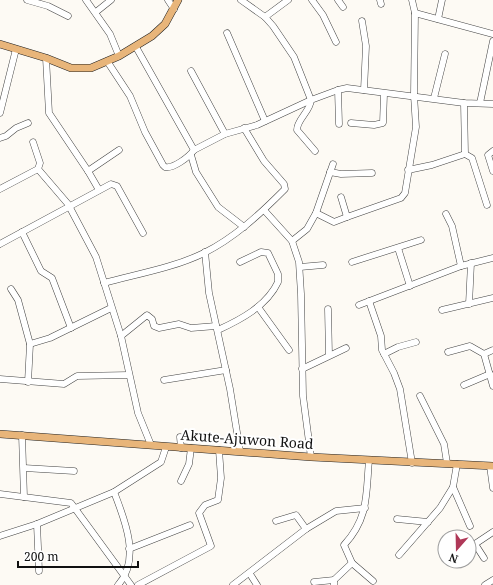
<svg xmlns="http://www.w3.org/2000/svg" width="493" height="585" font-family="'Noto Serif',serif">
<rect width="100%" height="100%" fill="#fdfaf4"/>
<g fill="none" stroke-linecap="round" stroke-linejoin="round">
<defs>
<g id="minor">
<polyline points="27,0 48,6 68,16"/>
<polyline points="86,0 110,34 119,56"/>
<polyline points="168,0 174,9"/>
<path d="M241 0 265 17 273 26 294 57 311 100C310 112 297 119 297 130L315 151"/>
<polyline points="312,0 323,15 336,42"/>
<polyline points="338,0 343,7"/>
<polyline points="380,0 381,4"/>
<polyline points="96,12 111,0"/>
<polyline points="415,13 493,34"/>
<polyline points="265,17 288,0"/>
<polyline points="438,19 442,0"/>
<polyline points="362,21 366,46 364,90"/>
<polyline points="227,33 265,121"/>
<polyline points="46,58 49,113 88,171 99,190"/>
<path d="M107 61 130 96 145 132 163 165 165 167C173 169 189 157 194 150L136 47"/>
<polyline points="191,71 225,134"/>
<polyline points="338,90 339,124"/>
<polyline points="434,98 445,54"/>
<polyline points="464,103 465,154"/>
<polyline points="480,103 493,41"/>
<polyline points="0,113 16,49"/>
<polyline points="351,123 374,125 383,123 384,94"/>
<polyline points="0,138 6,136 16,128 28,123"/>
<polyline points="33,142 40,163 38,169 68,204 96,257 121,336 138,413 151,445"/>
<polyline points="194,150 225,134 257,125 311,100 338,90 347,88 464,103 493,104"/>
<polyline points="493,151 488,155 493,171"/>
<polyline points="191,155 196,172 218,207 244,227"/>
<polyline points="408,170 432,165 465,154 472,158 487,205"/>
<polyline points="88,171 119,150"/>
<polyline points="330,172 341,174 372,173"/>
<polyline points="0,189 38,169"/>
<polyline points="341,197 347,217 401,198 405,193 416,127 414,95 415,13 412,0"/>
<polyline points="264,210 292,241 299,262 301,294 303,396 311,457"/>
<polyline points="316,213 334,222 347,217"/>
<polyline points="446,214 452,226 461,266"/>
<polyline points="22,232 41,271 52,278 71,328"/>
<polyline points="292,241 307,229 316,213 333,164"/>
<polyline points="0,244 111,184 117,186 143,233"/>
<polyline points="398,248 410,286"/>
<polyline points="205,252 209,293 230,389 240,451"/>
<polyline points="352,262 421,240"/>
<polyline points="300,267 323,265"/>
<path d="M104 283C137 274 173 268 204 253 234 238 259 215 283 191L285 189 284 184 264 161 244 128"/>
<polyline points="11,289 18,300 30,344 28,382"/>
<polyline points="369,301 381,336 382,350 394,373 400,389 412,463"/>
<polyline points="469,304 471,263"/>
<polyline points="359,305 461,266 493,258"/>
<polyline points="258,307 289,350"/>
<polyline points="328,309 329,355"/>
<polyline points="442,310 493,298"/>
<path d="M218 330C240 320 267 306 278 282V274L268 253 261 252 240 262"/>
<polyline points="121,336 147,315 152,319 154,326 159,328 179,324 191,328 216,326"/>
<polyline points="30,344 50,338 111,308"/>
<polyline points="448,352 470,346 484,354 493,386"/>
<polyline points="384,354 398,347 416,342"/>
<polyline points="484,354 493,350"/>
<polyline points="302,369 346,348"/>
<polyline points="0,379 64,384 77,376 129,375"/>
<polyline points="164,380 226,370"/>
<polyline points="464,385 490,374"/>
<polyline points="420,396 444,444 447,463"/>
<polyline points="22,435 24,497"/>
<polyline points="180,437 181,448"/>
<path d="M369 460C366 494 369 518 344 545L352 563 373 581"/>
<polyline points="457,464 453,487 470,526"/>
<polyline points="490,466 493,488"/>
<polyline points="24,468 74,471"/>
<polyline points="181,481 189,464 191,448"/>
<path d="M114 492C125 520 141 560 118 585"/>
<polyline points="0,494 71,503 131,585"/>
<polyline points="397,519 428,522"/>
<polyline points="276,521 296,515 306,529"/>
<polyline points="37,524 39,571"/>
<polyline points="0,536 37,524 114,492 161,462 166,447"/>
<polyline points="475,544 484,558"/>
<polyline points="469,548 493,532"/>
<polyline points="129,549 190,525"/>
<polyline points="399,555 440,508 453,487"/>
<polyline points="449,561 450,561"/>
<polyline points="250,574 257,585"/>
<polyline points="314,582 334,580"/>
<polyline points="138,585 211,546 199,513 205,505 218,500 221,478 219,450"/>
<polyline points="233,585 306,529 336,511 365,508"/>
<polyline points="334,585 334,580 352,563"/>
<polyline points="485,585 493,580"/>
</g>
<g id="major">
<polyline points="0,44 46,58 71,68 91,68 119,56 152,36 165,24 178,0"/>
<polyline points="0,434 311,457 493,466"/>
</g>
</defs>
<!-- minor casing -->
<use href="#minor" stroke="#434343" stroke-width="7"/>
<!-- major casing -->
<use href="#major" stroke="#212121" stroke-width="8"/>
<!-- minor -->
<use href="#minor" stroke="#fff" stroke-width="6"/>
<!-- major -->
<use href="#major" stroke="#e8b57a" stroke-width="7"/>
</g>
<g text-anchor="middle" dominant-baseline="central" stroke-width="4" stroke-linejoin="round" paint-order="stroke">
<!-- street labels -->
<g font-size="14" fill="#101010" stroke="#fff">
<text transform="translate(247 439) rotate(4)">Akute-Ajuwon Road</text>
</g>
</g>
<!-- north arrow -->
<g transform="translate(457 549) rotate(200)"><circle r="19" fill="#ffffff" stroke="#9f9f9f"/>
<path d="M0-3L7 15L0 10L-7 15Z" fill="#af3858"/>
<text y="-6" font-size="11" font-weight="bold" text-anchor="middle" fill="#101010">N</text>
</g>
<!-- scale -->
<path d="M18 561v6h120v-6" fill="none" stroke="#101010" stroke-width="2"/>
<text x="24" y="561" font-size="12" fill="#101010" stroke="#ffffff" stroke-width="3" paint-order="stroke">200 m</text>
</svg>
